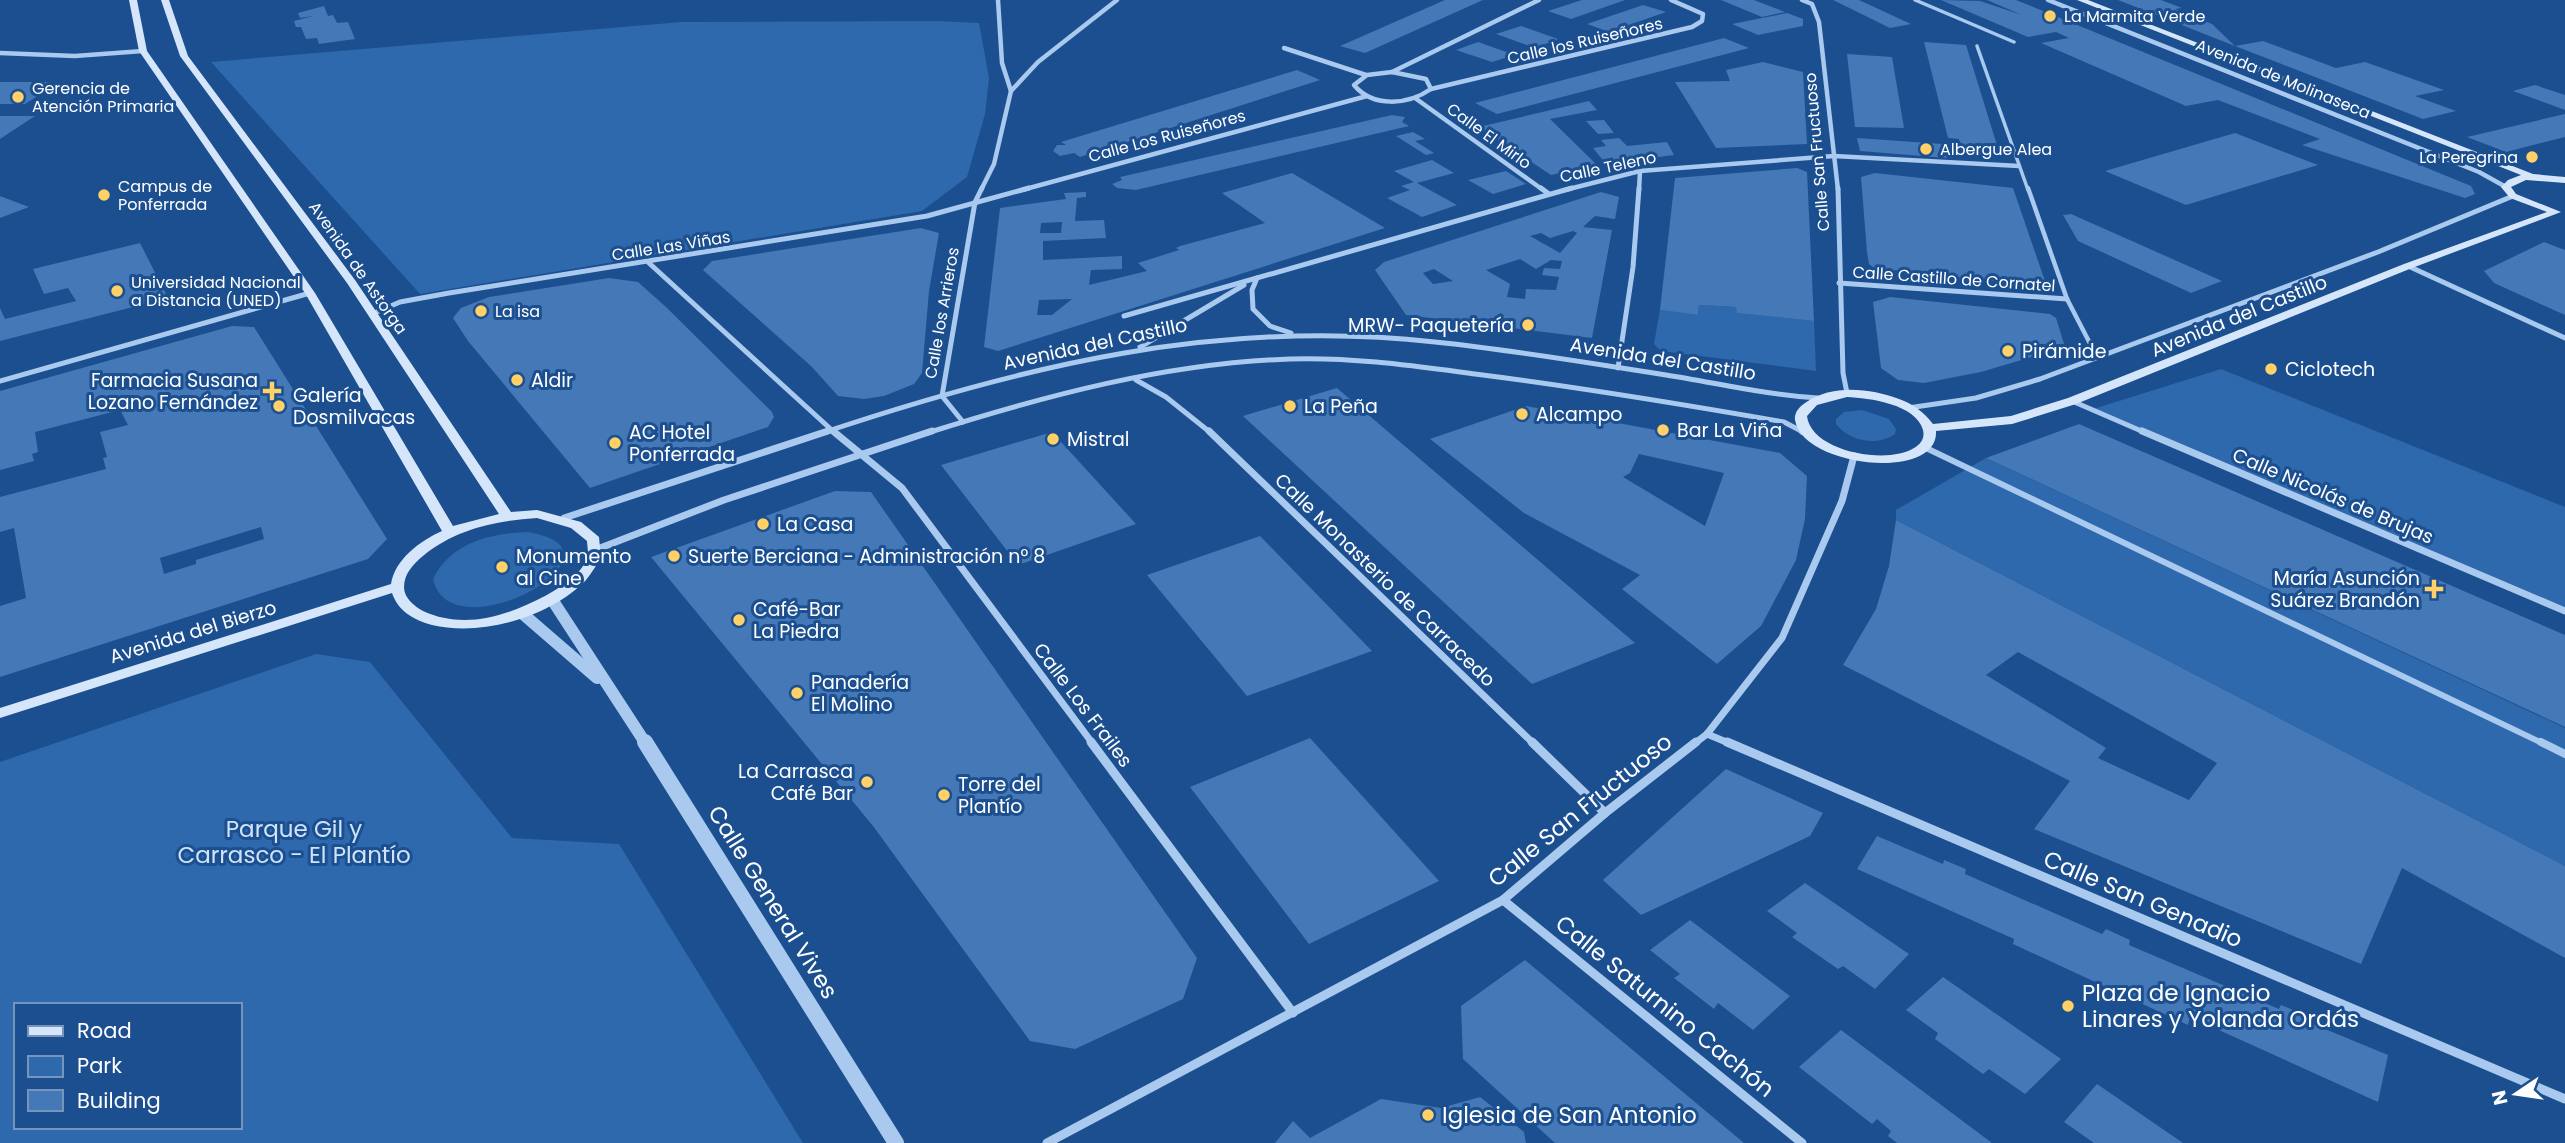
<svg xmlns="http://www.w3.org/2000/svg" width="2565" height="1143" font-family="Poppins,sans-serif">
<rect width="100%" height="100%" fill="#1b4f8f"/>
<!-- green -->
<g fill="#2e69ad" fill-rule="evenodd">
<polygon points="939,21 979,23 989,78 985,114 967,177 922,211 420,294 211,62 682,22"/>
<polygon points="1699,305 1736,307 1738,313 1814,321 1816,371 1661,351 1654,344 1660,310 1698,315"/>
<polygon points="2221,369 2565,507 2565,611 2090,410"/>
<path d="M1862 410 1889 419 1896 429 1895 434C1877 447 1849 441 1836 424V419L1844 412Z"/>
<polygon points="1986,458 2565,728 2565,866 1896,520 1896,510"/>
<path d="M527 532C643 550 450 657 433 579 450 543 490 533 527 532Z"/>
<path d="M316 654 370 662 512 838 619 844 803 1143H0V762ZM16 1005H240V1127H16Z"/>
</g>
<!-- building -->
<g fill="#4478b7" fill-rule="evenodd">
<polygon points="1445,0 1483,0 1365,53 1340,46"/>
<polygon points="1582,0 1625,0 1571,19 1548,11"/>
<polygon points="1721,0 1754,0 1785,12 1762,17"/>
<polygon points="1833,0 1859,0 1911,24 1890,28"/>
<polygon points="1941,0 1980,1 2022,15 1987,0 2016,0 2471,186 2475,194 2465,198 2302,145 2320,139 2218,100 2186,106 2041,43 2069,38 2056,32 2028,37"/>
<polygon points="2118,0 2161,0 2182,8 2175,9 2212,24 2235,46"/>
<polygon points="1643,5 1666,12 1609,32 1587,24"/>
<polygon points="324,6 328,16 333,15 337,23 348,22 355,39 319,44 317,38 306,39 301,27 296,27 294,21 313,16 300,18 298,13"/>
<polygon points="1787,13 1803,19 1803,26 1758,35 1732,24"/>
<polygon points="1521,26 1558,39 1535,48 1496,34"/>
<polygon points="1724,38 1749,48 1497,114 1475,103"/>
<polygon points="2263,41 2336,68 2365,62 2444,90 2415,96 2456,111 2423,119 2235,46"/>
<polygon points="1478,42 1515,55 1492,62 1456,50"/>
<polygon points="1924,42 1966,45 2000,155 1957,151 1959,139 1948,138"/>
<polygon points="1847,54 1892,57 1904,128 1855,127"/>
<polygon points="1763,62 1803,72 1807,144 1716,148 1675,82 1730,81 1726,70"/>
<polygon points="1297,70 1320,80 1080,157 1074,153 1060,156 1053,151 1057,145 1066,145 1061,142"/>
<polygon points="0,82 50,82 48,83 58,83 25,104 0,104"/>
<polygon points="2535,85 2565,95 2565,110 2513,91"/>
<polygon points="1589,101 1597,110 1550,119 1597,165 1551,175 1479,127"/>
<polygon points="2565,114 2565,137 2506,152 2467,137"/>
<polygon points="1392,115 1405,117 1402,122 1409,126 1136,190 1117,188 1112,184 1122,180 1120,177"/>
<polygon points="0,116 35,116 0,139"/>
<polygon points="1604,120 1614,133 1598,134 1586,121"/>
<polygon points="1413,132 1425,139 1415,141 1434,153 1426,155 1396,136"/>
<polygon points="2235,133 2318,165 2186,205 2105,171"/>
<polygon points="1619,138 1627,146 1667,142 1674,155 1606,164 1593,148 1606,146 1601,140"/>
<polygon points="1857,138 1943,144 1947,158 1860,151"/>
<polygon points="1432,160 1454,173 1417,183 1457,205 1422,217 1387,198 1410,190 1401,186 1414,182 1394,171"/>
<polygon points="1797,168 1807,172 1814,321 1737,313 1736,307 1699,305 1698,315 1660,310 1675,178"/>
<polygon points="1506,171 1526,184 1493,194 1468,180"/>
<path d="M1292 173 1385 228 998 351 984 347 1000 208 1066 199 1064 193 1086 192V197L1077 198 1075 221 1104 220 1106 238 1043 241V260L1122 256V269L1091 270 1089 285 1147 271 1138 263 1179 250 1176 248 1180 246 1265 223 1222 193ZM1062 222 1061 233H1040L1041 223ZM1072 299 1052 315H1037L1039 300Z"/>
<polygon points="1875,173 2013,188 2047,287 1874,268 1869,264 1867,252 1861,177"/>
<path d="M1601 192 1619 197 1615 219 1595 216 1583 227 1612 230 1592 338 1406 315 1375 270 1384 262ZM1573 231 1577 233 1560 253 1530 236 1541 233 1550 238ZM1520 259 1536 269 1551 260 1562 261 1560 269 1544 268 1542 275 1559 277 1556 290 1526 289 1525 299 1507 297 1510 284 1486 270ZM1434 269 1453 281 1433 284 1423 273Z"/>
<polygon points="0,196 29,207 0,218"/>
<polygon points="2071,214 2222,281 2191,293 2078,241 2063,215"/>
<polygon points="921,228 939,233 929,291 922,373 914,384 884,396 864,399 838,396 812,367 703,270 712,261"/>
<polygon points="2544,242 2565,250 2565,315 2494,283 2484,271"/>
<polygon points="140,243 168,298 0,341 0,308 5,319 76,301 68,288 44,294 33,269"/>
<polygon points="609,278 638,282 666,307 772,412 774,417 768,427 590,488 468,341 453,318 461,308 489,297"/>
<polygon points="1890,297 2050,314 2056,318 2065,347 1981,372 1924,383 1898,380 1881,368 1873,302"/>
<path d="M232 326 254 327 387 539 368 559 0 677V606L26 598 14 528 0 532V497L106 469 103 458 107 457 100 432 128 425 120 410 35 432 38 452 32 454 34 461 0 470V391ZM261 527 264 539 196 560V564L164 574 160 558Z"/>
<polygon points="1337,388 1635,643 1532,684 1243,416"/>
<path d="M1526 406 1780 453 1807 476 1805 519 1796 560 1761 626 1717 664 1622 589 1640 575 1524 513 1430 439ZM1639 454 1724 473 1705 526 1623 477 1630 473Z"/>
<polygon points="2079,424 2565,635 2565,727 1986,458"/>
<polygon points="1052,432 1136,524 1018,565 941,465"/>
<polygon points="835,491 871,492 1197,958 1183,999 1075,1049 1030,1041 873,826 651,557"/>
<path d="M1896 520 2565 866V958L2402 868 2361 964 2034 829 2070 781 1843 665 1876 609 1889 566ZM2018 652 2217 763 2189 800 2098 758 2106 748 1986 675Z"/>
<polygon points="1260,536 1372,651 1247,696 1147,575"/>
<polygon points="1310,738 1439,881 1309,944 1190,787"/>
<polygon points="1726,769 1823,813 1810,836 1641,915 1603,880"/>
<polygon points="1877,836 1943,864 1944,860 1966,869 1965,874 2102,934 2106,929 2130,940 2129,945 2279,1009 2281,1005 2308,1016 2308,1022 2388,1055 2378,1102 2190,1017 2188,1025 2013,944 2014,939 1857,869"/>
<polygon points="1805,883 1909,954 1875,989 1843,966 1838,969 1792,937 1797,933 1767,911"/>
<polygon points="1690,920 1790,996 1753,1030 1718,1003 1714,1009 1674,978 1680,974 1650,950"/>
<polygon points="1525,960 1744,1143 1555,1143 1463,1059 1461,1006"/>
<polygon points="1943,977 2061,1059 2025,1094 1989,1069 1983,1074 1935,1039 1938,1033 1906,1010"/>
<polygon points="1841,1030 1992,1143 1897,1143 1888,1136 1891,1131 1877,1119 1872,1124 1799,1067"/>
<polygon points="2097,1084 2183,1143 2094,1143 2064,1122"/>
<polygon points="1480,1097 1524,1132 1526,1143 1275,1143 1293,1121 1310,1138 1381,1099 1441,1108"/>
</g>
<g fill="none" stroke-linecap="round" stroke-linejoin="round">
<!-- pedestrian-far3 -->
<g stroke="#a9c9ee" stroke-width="3.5">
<polyline points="1915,0 2014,42"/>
<polyline points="1977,46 2028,190"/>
</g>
<!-- pedestrian-far2 -->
<polyline stroke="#a9c9ee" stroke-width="4.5" points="2028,188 2067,299 2097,357"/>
<!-- pedestrian-far1 -->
<polyline stroke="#a9c9ee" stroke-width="6" points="1926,448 2544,744"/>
<!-- pedestrian -->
<polyline stroke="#a9c9ee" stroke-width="8" points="2541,742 2565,754"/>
<!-- minor-far3 -->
<g stroke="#a9c9ee" stroke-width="4.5">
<polyline points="1802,0 1812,4 1819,22 1838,190"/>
<polyline points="2048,0 2479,172 2506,187"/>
<polyline points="1284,48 1366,75"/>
<polyline points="0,53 75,56 143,51"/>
<path d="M1392 72 1426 79 1431 89C1408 105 1373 108 1354 85L1367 75Z"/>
<polyline points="1392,72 1539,0"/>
<polyline points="1431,89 1692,27 1702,21 1703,14 1671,0"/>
<polyline points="1011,91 1038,62 1117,0"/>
<polyline points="1415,98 1543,190"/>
<polyline points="981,190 994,164 1011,91 1002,63 998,0"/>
<polyline points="1022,190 1367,96"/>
<polyline points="1565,190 1640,171 1834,156 2019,166"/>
<polyline points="1639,190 1640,171"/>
</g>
<!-- minor-far2 -->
<g stroke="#a9c9ee" stroke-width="5">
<polyline points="1541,188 1549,194"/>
<polyline points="1838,188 1843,373 1847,393"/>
<polyline points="649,263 835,433"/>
<polyline points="2408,266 2565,338"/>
<polyline points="1257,278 1252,290 1253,309 1270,326 1291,333"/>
<polyline points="1839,283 2067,299"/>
<polyline points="372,314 400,302 449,293 927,216 1029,188"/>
<polyline points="1124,316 1572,188"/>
<polyline points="1140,347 1244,285"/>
<polyline points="1618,368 1633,267 1639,188"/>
<polyline points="1136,380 1166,397 1211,433"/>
<polyline points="0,381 310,293"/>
<polyline points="2072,401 2146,433"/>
<polyline points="1908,408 1976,398 2040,379 2378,252 2513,196"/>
<polyline points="963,422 942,396 975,202 982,188"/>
<path d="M822 433C1026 365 1220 318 1435 342 1513 350 1589 363 1666 375 1717 383 1767 395 1818 398"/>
<path d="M927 433C1044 396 1166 363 1290 359 1352 357 1414 366 1475 374 1578 387 1681 404 1784 422L1805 433"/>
</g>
<!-- minor-far1 -->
<g stroke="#a9c9ee" stroke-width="7">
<polyline points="833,431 902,488 1093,744"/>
<polyline points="1209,431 1534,744"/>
<polyline points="1802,431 1808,434"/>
<polyline points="2142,431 2565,611"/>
<polyline points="564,518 828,431"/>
<polyline points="595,550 724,500 932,431"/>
<polyline points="1707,734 1731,744"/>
<polyline points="1694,744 1707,734 1782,638 1842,501 1854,456"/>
</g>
<!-- minor -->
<g stroke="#a9c9ee" stroke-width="9">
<polyline points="1091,742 1293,1013"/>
<polyline points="1532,742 1605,813"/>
<polyline points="1727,742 2565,1099"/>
<polyline points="1503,900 1802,1143"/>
<polyline points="1047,1143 1503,900 1605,813 1696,742"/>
</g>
<!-- tertiary-far1 -->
<g stroke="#a9c9ee" stroke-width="12">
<polyline points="553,601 646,744"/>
<polyline points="523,614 597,678"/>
</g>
<!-- tertiary -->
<polyline stroke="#a9c9ee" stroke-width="16" points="645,742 896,1143"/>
<!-- secondary -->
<g fill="#d6e6fa" fill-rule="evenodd">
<path d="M129 0H137L147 51 315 293 453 526 499 514 347 283 180 56 161 0H169L188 56 355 280 511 512 537 510 581 522 599 537 601 558C596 565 592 573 586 580 550 617 482 637 432 625 414 620 398 611 392 593L0 718V708L391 584C395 559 420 541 442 531L305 293 139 51ZM537 518 571 528 587 541C587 545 589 553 587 557 583 574 559 588 545 596 507 616 464 630 423 611 414 606 404 598 404 587 404 574 413 564 423 556 456 529 495 521 537 518Z"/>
<path d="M2077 0H2088L2533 174 2565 177V183L2526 180 2511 187 2516 194 2561 212 2412 268 2076 404 2012 424 1936 431C1939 482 1802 467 1795 420 1794 413 1799 407 1805 403 1831 384 1870 388 1899 399 1913 404 1924 412 1933 424L2011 416 2068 398 2404 264 2547 212 2510 198 2501 187 2508 180 2521 175ZM1847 397C1869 398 1916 404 1923 430 1925 438 1921 444 1914 448 1888 465 1811 452 1807 416L1817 405Z"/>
</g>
</g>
<!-- markers -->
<g fill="#ffd166" stroke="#1b4f8f" stroke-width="2.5">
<circle cx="2050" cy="16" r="7"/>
<circle cx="18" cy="97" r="7"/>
<circle cx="1926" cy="149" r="7"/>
<circle cx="2532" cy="157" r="7"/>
<circle cx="104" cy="195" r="7"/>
<circle cx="117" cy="291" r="7"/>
<circle cx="481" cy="311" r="7"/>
<circle cx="1528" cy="325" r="7"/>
<circle cx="2008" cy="351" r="7"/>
<circle cx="2271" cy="369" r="7"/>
<circle cx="517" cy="380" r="7"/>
<path d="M268.5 380.5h7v7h7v7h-7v7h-7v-7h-7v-7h7z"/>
<circle cx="279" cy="406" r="7"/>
<circle cx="1290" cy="406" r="7"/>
<circle cx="1522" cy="414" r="7"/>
<circle cx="1663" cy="430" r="7"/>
<circle cx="1053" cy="439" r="7"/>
<circle cx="615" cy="443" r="7"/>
<circle cx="763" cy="524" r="7"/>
<circle cx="674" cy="556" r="7"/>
<circle cx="502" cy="567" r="7"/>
<path d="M2430.5 578.5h7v7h7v7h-7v7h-7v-7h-7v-7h7z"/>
<circle cx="739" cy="620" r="7"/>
<circle cx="797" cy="693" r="7"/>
<circle cx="867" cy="782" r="7"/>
<circle cx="944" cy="795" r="7"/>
<circle cx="2068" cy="1006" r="7"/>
<circle cx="1428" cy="1115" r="7"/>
</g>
<g text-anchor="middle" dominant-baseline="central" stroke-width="6" stroke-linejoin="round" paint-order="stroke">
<!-- far-poi labels -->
<g font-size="16" fill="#fff" stroke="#1b4f8f" text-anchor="start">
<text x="2064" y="16">La Marmita Verde</text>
<text x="32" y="88">Gerencia de<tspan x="32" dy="18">Atención Primaria</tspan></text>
<text x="1940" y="149">Albergue Alea</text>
<text x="2518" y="157" text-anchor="end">La Peregrina</text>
<text x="118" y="186">Campus de<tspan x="118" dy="18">Ponferrada</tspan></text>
<text x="131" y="282">Universidad Nacional<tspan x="131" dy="18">a Distancia (UNED)</tspan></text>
<text x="495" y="311">La isa</text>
</g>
<!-- far-street labels -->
<g font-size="16" fill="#fff" stroke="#1b4f8f">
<text transform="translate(1585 41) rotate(-13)">Calle los Ruiseñores</text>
<text transform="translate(2283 79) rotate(22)">Avenida de Molinaseca</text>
<text transform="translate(1167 136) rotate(-15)">Calle Los Ruiseñores</text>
<text transform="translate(1489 136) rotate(36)">Calle El Mirlo</text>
<text transform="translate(1817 152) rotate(-95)">Calle San Fructuoso</text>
<text transform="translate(1608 167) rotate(-12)">Calle Teleno</text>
<text transform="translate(671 246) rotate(-9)">Calle Las Viñas</text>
<text transform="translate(358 268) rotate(55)">Avenida de Astorga</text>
<text transform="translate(1954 279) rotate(4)">Calle Castillo de Cornatel</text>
<text transform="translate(942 313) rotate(-80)">Calle los Arrieros</text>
</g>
<!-- street labels -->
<g font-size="19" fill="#fff" stroke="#1b4f8f">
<text transform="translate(2239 316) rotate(-22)">Avenida del Castillo</text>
<text transform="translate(1095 344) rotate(-12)">Avenida del Castillo</text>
<text transform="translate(1663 359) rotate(9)">Avenida del Castillo</text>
<text transform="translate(2333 496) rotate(23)">Calle Nicolás de Brujas</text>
<text transform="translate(1385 580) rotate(44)">Calle Monasterio de Carracedo</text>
<text transform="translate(193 632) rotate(-17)">Avenida del Bierzo</text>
<text transform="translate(1083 705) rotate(53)">Calle Los Frailes</text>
</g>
<!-- poi labels -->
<g font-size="19" fill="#fff" stroke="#1b4f8f" text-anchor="start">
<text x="1514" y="325" text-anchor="end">MRW- Paquetería</text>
<text x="2022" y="351">Pirámide</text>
<text x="2285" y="369">Ciclotech</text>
<text x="258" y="380" text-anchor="end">Farmacia Susana<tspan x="258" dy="22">Lozano Fernández</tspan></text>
<text x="531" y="380">Aldir</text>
<text x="293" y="395">Galería<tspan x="293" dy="22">Dosmilvacas</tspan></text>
<text x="1304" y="406">La Peña</text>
<text x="1536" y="414">Alcampo</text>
<text x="1677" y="430">Bar La Viña</text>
<text x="629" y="432">AC Hotel<tspan x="629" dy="22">Ponferrada</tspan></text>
<text x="1067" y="439">Mistral</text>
<text x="777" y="524">La Casa</text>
<text x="516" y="556">Monumento<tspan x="516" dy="22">al Cine</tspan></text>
<text x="688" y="556">Suerte Berciana - Administración n° 8</text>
<text x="2420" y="578" text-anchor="end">María Asunción<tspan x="2420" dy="22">Suárez Brandón</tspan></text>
<text x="753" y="609">Café-Bar<tspan x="753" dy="22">La Piedra</tspan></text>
<text x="811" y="682">Panadería<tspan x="811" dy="22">El Molino</tspan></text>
<text x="853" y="771" text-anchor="end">La Carrasca<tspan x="853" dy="22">Café Bar</tspan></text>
<text x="958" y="784">Torre del<tspan x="958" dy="22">Plantío</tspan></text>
</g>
<!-- near-street labels -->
<g font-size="23" fill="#fff" stroke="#1b4f8f">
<text transform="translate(1580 810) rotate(-39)">Calle San Fructuoso</text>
<text transform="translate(2143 899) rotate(23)">Calle San Genadio</text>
<text transform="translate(773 902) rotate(58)">Calle General Vives</text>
<text transform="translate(1665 1006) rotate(39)">Calle Saturnino Cachón</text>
</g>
<!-- near-park labels -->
<g font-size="23" fill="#cfe3fa" stroke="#1b4f8f">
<text x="294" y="829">Parque Gil y<tspan x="294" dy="26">Carrasco - El Plantío</tspan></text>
</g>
<!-- near-poi labels -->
<g font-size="23" fill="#fff" stroke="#1b4f8f" text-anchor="start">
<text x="2082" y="993">Plaza de Ignacio<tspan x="2082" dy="26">Linares y Yolanda Ordás</tspan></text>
<text x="1442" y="1115">Iglesia de San Antonio</text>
</g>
</g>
<!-- legend -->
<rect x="14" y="1003" width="228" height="126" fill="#1b4f8f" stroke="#7695bc" stroke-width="2"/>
<rect x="28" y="1026" width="35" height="10" fill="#d6e6fa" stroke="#7695bc" stroke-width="2"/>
<text x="77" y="1038" font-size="21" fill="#ffffff">Road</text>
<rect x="28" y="1056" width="35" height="21" fill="#2e69ad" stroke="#7695bc" stroke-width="2"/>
<text x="77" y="1073" font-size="21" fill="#ffffff">Park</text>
<rect x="28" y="1090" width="35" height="21" fill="#4478b7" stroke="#7695bc" stroke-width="2"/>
<text x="77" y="1108" font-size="21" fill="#ffffff">Building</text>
<!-- north arrow -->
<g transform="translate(2516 1094) rotate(257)" stroke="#1b4f8f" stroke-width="5" paint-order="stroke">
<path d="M0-5L12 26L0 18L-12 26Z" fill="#ffffff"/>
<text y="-10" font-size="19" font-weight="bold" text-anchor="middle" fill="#ffffff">N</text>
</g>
</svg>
